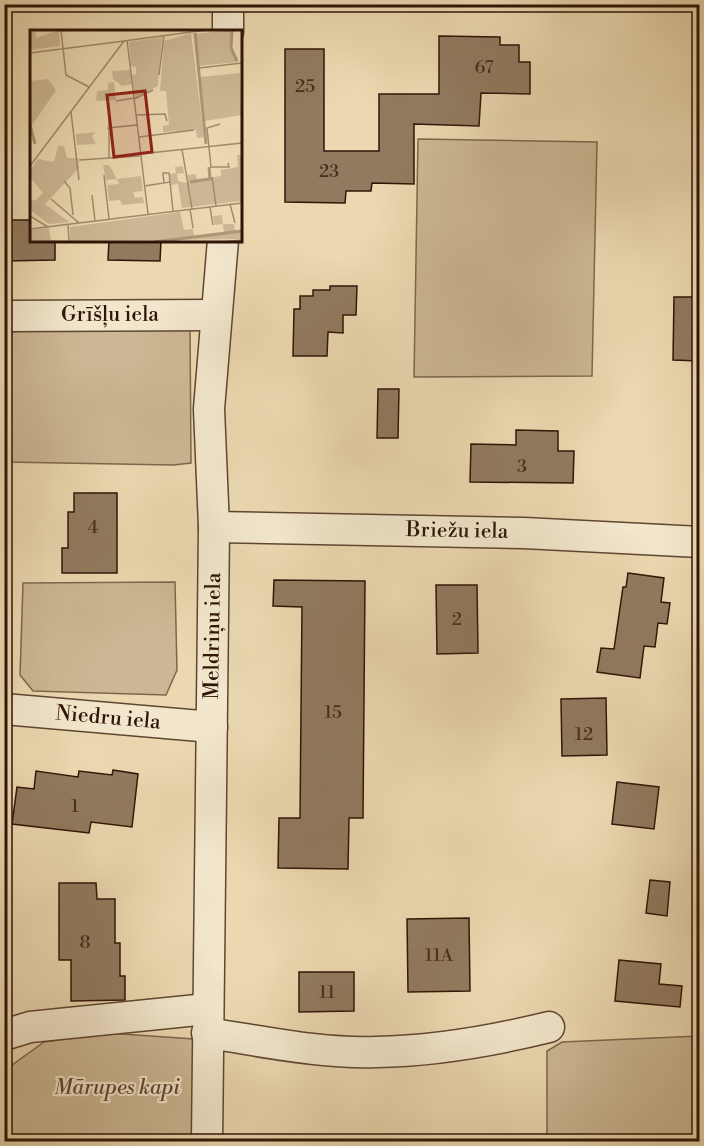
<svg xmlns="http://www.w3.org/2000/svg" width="704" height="1146" font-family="'Libre Bodoni',serif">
<rect width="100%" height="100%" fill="#ebd8b0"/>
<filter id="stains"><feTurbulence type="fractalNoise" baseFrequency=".00333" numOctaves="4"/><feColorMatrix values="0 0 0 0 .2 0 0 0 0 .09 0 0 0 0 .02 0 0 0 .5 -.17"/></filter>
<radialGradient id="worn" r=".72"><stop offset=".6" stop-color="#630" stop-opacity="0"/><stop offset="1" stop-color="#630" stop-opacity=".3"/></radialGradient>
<!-- green -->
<g fill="#cbb793" stroke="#7e664d" stroke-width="1.5">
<polygon points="418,139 597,142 592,376 414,377"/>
<polygon points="190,325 191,463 173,465 5,462 4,332"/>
<polygon points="175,582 177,670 166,695 33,691 20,675 23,583"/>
<polygon points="107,1033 194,1039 193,1141 5,1141 4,1071 44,1042"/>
<polygon points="699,1036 699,1141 547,1141 547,1051 562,1042"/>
</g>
<!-- building -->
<g fill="#917a5f" stroke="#301507" stroke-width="1.5">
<polygon points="439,36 500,37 500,45 519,45 519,62 530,62 530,94 481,93 479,126 414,124 414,184 372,183 371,191 346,191 345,203 285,202 285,49 324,49 324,151 379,151 379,94 439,94"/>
<polygon points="4,220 32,220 32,240 55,240 55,260 4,261"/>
<polygon points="109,240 161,240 160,261 108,260"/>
<polygon points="330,286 357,286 356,315 343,315 343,333 328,332 327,356 293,356 294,309 300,309 300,296 313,296 313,290 330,290"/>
<polygon points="674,297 699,297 699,361 673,360"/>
<polygon points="378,389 399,389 398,438 377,438"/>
<polygon points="516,430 558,431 558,451 574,451 573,483 470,482 471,444 516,445"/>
<polygon points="74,493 117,493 117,573 62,573 62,548 68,548 68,512 74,512"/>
<polygon points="628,573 664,578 661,602 670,603 667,624 658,623 655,647 644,646 640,678 597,672 601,648 614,649 623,587 626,587"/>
<polygon points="274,580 365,581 363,818 349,818 348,869 278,868 279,818 300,818 302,607 273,606"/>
<polygon points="436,585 477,585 478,653 437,654"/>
<polygon points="606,698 607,755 562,756 561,699"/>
<polygon points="113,770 138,774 132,827 91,822 89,833 12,824 17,787 34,789 36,771 78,777 79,771 112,775"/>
<polygon points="617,782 659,787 654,829 612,824"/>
<polygon points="650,880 670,882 667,916 646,913"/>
<polygon points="59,883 96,883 97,899 115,899 115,943 120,943 120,976 125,976 125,1000 71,1001 71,960 59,960"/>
<polygon points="469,918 470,991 408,992 407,919"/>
<polygon points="619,960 661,964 659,984 682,986 680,1007 615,1001"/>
<polygon points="299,972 354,972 354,1011 299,1012"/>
</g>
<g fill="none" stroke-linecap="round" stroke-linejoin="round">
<defs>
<g id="street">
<polyline points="228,4 228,32"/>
<polyline points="4,316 216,315"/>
<polyline points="214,527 524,533 700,542"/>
<polyline points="4,709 212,727"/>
<path d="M207 1033C263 1041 320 1054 376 1052 435 1051 492 1041 549 1027"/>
<polyline points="4,1035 30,1027 207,1009"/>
<polyline points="207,1142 214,527 209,409 223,240"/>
</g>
</defs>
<!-- street casing -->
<use href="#street" stroke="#5f4631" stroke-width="33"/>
<!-- street -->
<use href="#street" stroke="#f2e6cc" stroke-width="30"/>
</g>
<g text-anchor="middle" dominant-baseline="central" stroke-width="4.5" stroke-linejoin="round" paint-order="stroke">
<!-- number labels -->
<g font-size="18" fill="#482e1d">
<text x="484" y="67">67</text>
<text x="305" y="86">25</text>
<text x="329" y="171">23</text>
<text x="522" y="466">3</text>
<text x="93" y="527">4</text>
<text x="457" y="619">2</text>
<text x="333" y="712">15</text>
<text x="584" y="734">12</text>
<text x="75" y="806">1</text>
<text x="85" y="942">8</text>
<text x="439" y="955">11A</text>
<text x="327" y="992">11</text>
</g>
<!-- street labels -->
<g font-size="21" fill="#301507" stroke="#f2e6cc">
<text x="110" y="315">Grīšļu iela</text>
<text transform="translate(457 531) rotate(1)">Briežu iela</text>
<text transform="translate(213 636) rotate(-89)">Meldriņu iela</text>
<text transform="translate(108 718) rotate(5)">Niedru iela</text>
</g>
<!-- park labels -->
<g font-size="21" font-style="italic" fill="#5e4631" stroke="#f2e6cc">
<text x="117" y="1088">Mārupes kapi</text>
</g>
</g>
<!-- overview -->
<g transform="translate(30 30)">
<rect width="212" height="212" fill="#ebd8b0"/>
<path d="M0 0H5L6 8 29 0 30 16 0 20ZM203 0 202 17 208 32 168 36 165 4ZM161 3 174 107 167 108 166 100 133 102V96L139 95 136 61H130L134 11ZM132 7 128 56 105 68 102 45 106 44V37L101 36 99 12ZM100 40 102 54 92 56 83 49 82 41ZM210 43 211 85 175 91 170 47ZM18 49 26 60 1 97 0 51ZM84 52 86 70 66 71 67 61 78 60V53ZM66 102 62 106 66 114 47 115 46 104ZM28 116H34L37 128H48L49 138 15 174 39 192 19 194 0 180V168L5 171 13 163 0 147V140L8 129 24 132ZM207 125H211V171L152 178 148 154 141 155 140 144 146 143 145 137 153 136 154 143 147 144 148 151 158 153 157 145 165 144 167 149 191 146V140L208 137ZM73 135H79L87 149 111 146 113 161 103 162 105 168 113 167 114 173 92 175 90 170 79 171 77 155 89 154 87 149 76 150ZM150 182 154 200 163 199 164 207 194 203 193 194 185 195 183 186 192 185 193 194H204L205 201 211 200V209L40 211V197ZM19 198 21 210 37 211H0V200Z" fill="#cbb793"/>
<path fill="none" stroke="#ab9677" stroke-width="3" d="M202 0 201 18 207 31M165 3 176 114M0 95 5 114M160 152 180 149 179 137M124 212 212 201"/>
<path fill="none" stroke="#a08a6c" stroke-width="1.5" d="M31 0 36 45 59 57M97 10 118 184M0 23 94 11M169 38 212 33M129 45 134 5M104 69 123 60M86 71 104 68M41 82 49 150M106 85 135 84 137 91M79 89V128M190 94 177 98 181 137H199L198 133M77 98 107 95M109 107 164 100M152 119 162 179M110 124 212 113M49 130 110 126M0 136 94 11 176 0M74 145 79 189M182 147 186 176M34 151 40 158 43 185M134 153 133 143H139L140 152M114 156 140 152 143 181M62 165 65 191M21 169 49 193M200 174 205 193M180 177 183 195M160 179 163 198M0 186 18 197M38 194 39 212M0 199 212 173M191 212 212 210"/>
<path fill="#8f2418" fill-opacity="0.15" stroke="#8f2418" stroke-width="3" d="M115 61 122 122 84 127 77 65Z"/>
<rect width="212" height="212" fill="none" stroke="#301507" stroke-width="3"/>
</g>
<!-- margin -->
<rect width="704" height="1146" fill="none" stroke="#ebd8b0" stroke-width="24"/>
<rect x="6" y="6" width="692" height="1134" fill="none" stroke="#301507" stroke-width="3"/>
<rect x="12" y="12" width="680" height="1122" fill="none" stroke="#301507" stroke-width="1.5"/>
<rect width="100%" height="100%" filter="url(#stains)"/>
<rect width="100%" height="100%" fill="url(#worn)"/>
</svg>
